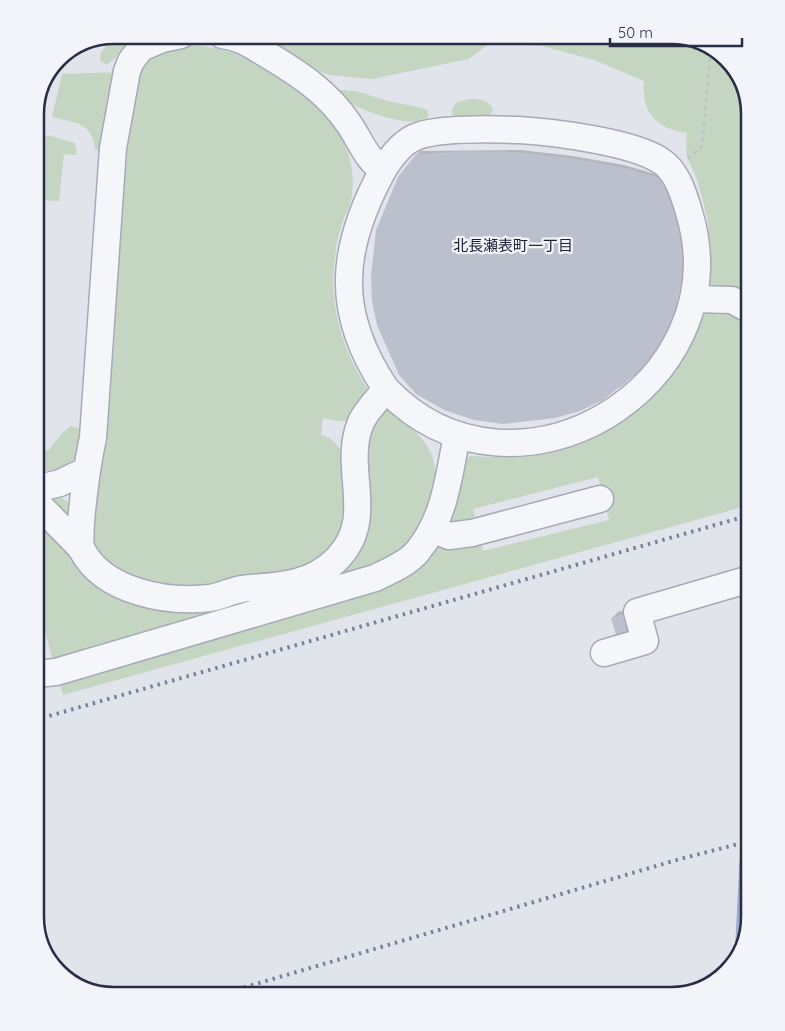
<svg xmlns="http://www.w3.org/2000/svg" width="785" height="1031" font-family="Quicksand,'Noto Sans JP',sans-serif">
<rect width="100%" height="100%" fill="#e2e4ec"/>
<!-- green -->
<g fill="#c4d6c2" fill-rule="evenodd">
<polygon points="117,35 150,35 129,45 107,65 100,61 101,52"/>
<path d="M263 35H676L710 45 737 70 750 114V505L63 695 59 681 377 589 445 525 463 461 471 456C490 457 509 458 528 456 604 449 681 389 701 315 708 291 709 265 709 240 709 219 702 197 696 177 693 170 689 163 687 156 685 149 687 140 687 133 657 129 641 113 644 81L594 60 542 46 490 43 469 59 372 79 329 75 302 65 265 43ZM598 477 609 520 483 551 473 509Z"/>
<path d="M177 45C224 45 247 56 286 82 327 109 361 147 351 200 350 207 345 214 343 221 339 232 336 246 335 258 328 305 343 352 369 391 354 416 356 427 323 418L321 435C353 441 350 500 351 524L316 570 177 594 97 563 90 532 132 68 149 55Z"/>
<path d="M120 72 109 152 95 150C93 122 75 123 52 117L62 74Z"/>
<path d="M341 90 356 91 388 101 423 108 428 111V118C412 130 352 109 340 95Z"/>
<path d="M468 99C479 99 489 99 493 110L485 123 453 120 452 109 456 103Z"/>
<polygon points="47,135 75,143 77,153 74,155 64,154 59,201 35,200 35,161"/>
<path d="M385 407C399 419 417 430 427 446 446 474 430 514 413 538 406 548 393 556 384 564L53 662 35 591V513L152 599 337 565 361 445Z"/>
<polygon points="71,426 83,429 77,458 57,470 35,471 35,452 49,450 61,434"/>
<polygon points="57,494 70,504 77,527 47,496"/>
</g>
<!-- shadow -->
<g fill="#0003">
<polygon points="520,150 573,156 624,165 669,178 642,367 622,386 579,410 417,154 420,151"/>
<polygon points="639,606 644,625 612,618 618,612"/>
</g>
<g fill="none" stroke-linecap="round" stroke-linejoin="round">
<!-- stream -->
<polyline stroke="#9aabcf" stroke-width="5" points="737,959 742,860 750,859"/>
</g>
<!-- building -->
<g fill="#bcbfcc">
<polygon points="467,151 517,152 570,158 621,167 666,180 676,203 685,269 672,323 653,356 640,371 603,400 580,411 555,418 503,424 474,420 444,410 416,394 399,375 377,325 372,301 371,276 376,230 398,177 416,154"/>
<polygon points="633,611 639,632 617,638 611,618"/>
</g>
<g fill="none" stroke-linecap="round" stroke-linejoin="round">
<defs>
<g id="minor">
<path d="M181 35 162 39 141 48 131 61 127 71 113 148 93 438C89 455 76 537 82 550 104 592 167 603 210 598 223 596 236 588 250 588 282 586 313 584 337 559 378 517 341 469 361 422 366 411 378 399 386 389 334 312 340 249 383 170 366 159 360 140 349 124 328 93 301 75 271 57 254 47 241 37 222 35"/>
<path d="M383 170C391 157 403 141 418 136 442 128 492 129 519 130 553 132 633 142 661 161 677 171 684 195 689 212 742 386 514 523 386 389"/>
<polyline points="693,299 732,300 750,310"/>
<polyline points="35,489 60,483 85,471"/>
<polyline points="35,501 81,548"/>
<polyline points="432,529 449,536 472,533 600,499"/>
<polyline points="604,653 645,641 637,612 750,579"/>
<path d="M35 674 56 672 375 578C389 571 407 564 417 552 445 519 449 475 457 435"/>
</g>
</defs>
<!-- minor casing -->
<use href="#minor" stroke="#a6aab7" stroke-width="29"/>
<!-- path -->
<polyline stroke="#c0c2ca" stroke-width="3" stroke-dasharray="4 4" stroke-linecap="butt" points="688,159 702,146 711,46"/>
<!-- minor -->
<use href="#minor" stroke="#f5f6f9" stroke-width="26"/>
<!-- rail -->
<g stroke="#7a8097" stroke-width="4" stroke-dasharray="2.5 5" stroke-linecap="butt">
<polyline points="35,720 750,515"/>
<polyline points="215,996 680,859 750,841"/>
</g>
</g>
<g text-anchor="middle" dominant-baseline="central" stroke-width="4.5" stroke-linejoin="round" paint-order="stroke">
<!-- neighbourhood labels -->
<g font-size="15" fill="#1a1f36" stroke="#f2f4f9">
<text x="513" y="245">北長瀬表町一丁目</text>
</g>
</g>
<!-- crop -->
<path d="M0 0H785V1031H0ZM114 44H671A70 70 0 0 1 741 114V917A70 70 0 0 1 671 987H114A70 70 0 0 1 44 917V114A70 70 0 0 1 114 44Z" fill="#f2f4f9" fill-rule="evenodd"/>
<path fill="none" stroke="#282e46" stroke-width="2.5" d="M114 44H671A70 70 0 0 1 741 114V917A70 70 0 0 1 671 987H114A70 70 0 0 1 44 917V114A70 70 0 0 1 114 44Z"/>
<!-- scale -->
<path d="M610 38v8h132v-8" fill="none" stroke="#282e46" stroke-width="2.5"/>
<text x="618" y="38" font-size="15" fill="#282e46" stroke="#f2f4f9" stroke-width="4" paint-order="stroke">50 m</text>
</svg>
